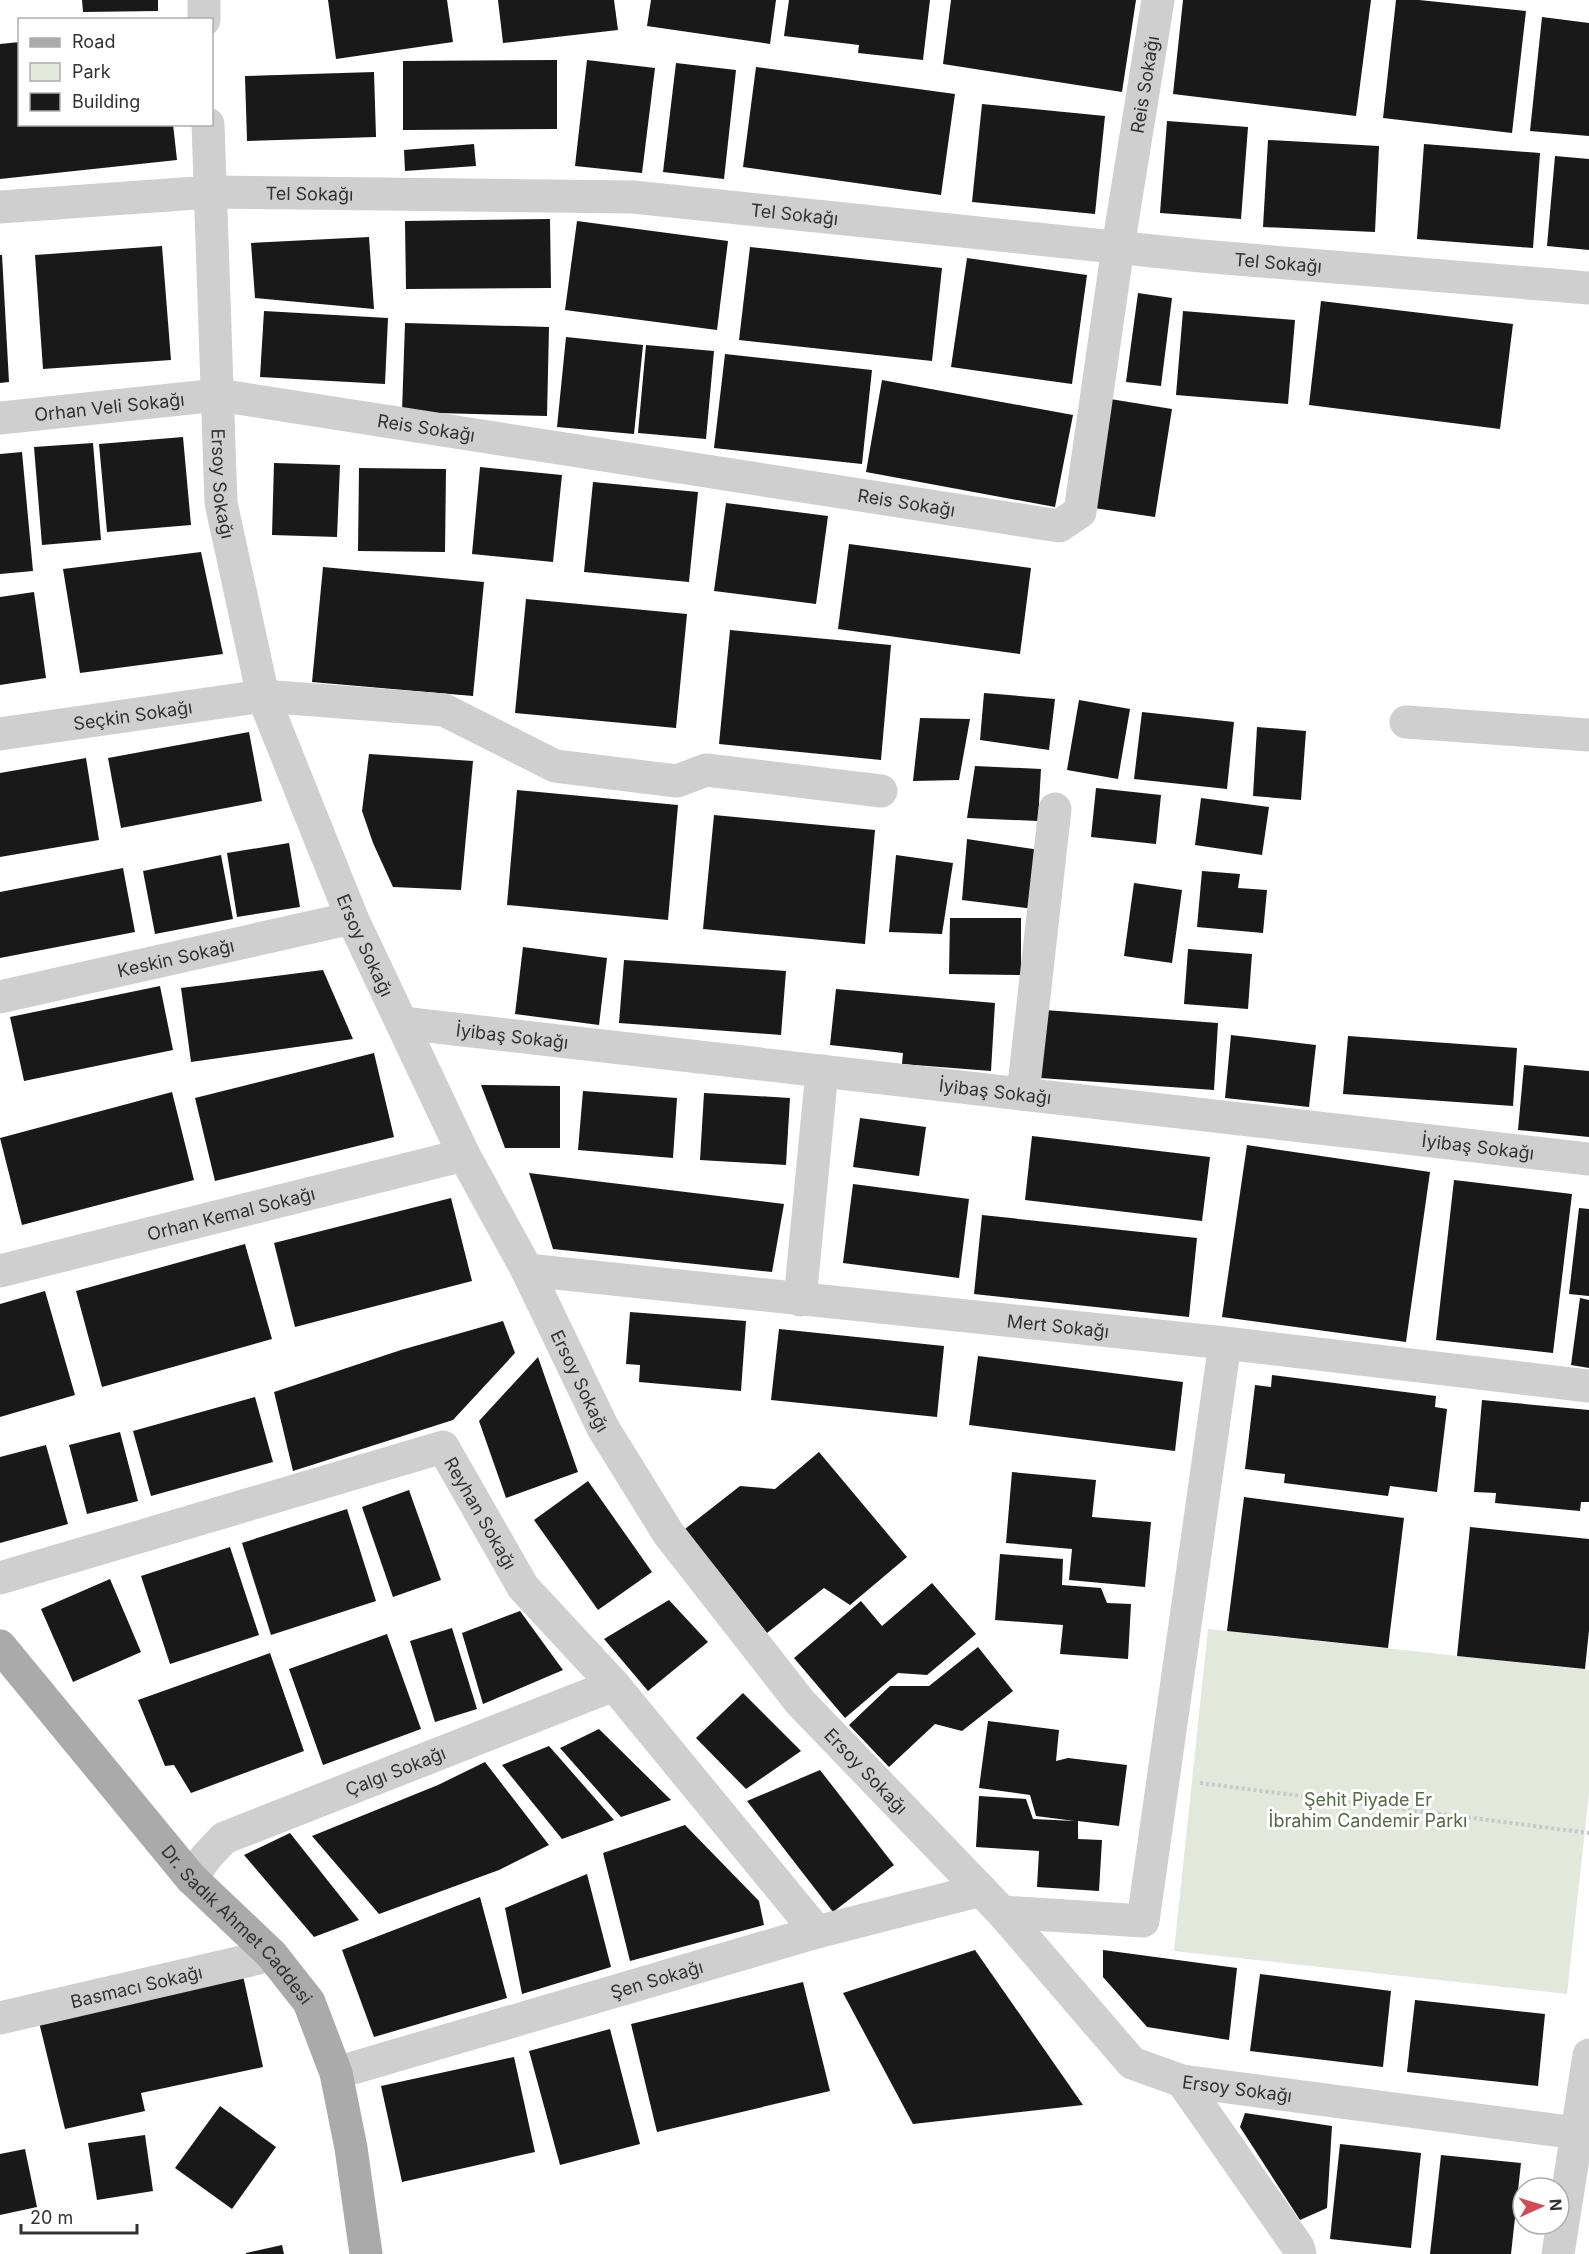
<svg xmlns="http://www.w3.org/2000/svg" width="1589" height="2254" font-family="Inter,sans-serif">
<rect width="100%" height="100%" fill="#fff"/>
<!-- green -->
<polygon fill="#e2e8dc" points="1208,1629 1589,1670 1589,1792 1567,1994 1174,1951"/>
<!-- building -->
<g fill="#191919">
<polygon points="82,0 158,0 158,11 83,12"/>
<polygon points="328,0 447,0 453,42 336,59"/>
<polygon points="498,0 614,0 618,30 503,43"/>
<polygon points="651,0 776,0 770,44 647,26"/>
<polygon points="789,0 930,0 923,60 858,53 859,45 784,36"/>
<polygon points="951,0 1136,0 1122,92 943,64"/>
<polygon points="1183,0 1371,0 1356,116 1173,94"/>
<polygon points="1396,0 1419,0 1526,11 1512,133 1383,118"/>
<polygon points="1542,17 1589,23 1589,136 1530,131"/>
<polygon points="20,42 20,124 173,124 177,160 0,179 0,44"/>
<polygon points="557,60 557,129 403,130 403,61"/>
<polygon points="587,60 655,68 642,173 575,166"/>
<polygon points="676,63 736,70 724,179 663,172"/>
<polygon points="756,67 955,94 941,195 743,167"/>
<polygon points="374,72 376,137 247,141 245,76"/>
<polygon points="982,104 1105,116 1095,214 972,202"/>
<polygon points="1167,121 1248,127 1241,219 1160,213"/>
<polygon points="1268,140 1379,146 1375,232 1263,227"/>
<polygon points="474,144 476,166 405,171 404,150"/>
<polygon points="1424,144 1540,153 1533,248 1417,239"/>
<polygon points="1555,156 1589,159 1589,250 1547,246"/>
<polygon points="550,219 551,288 406,289 405,221"/>
<polygon points="577,221 728,241 717,330 565,310"/>
<polygon points="369,237 374,309 255,298 251,243"/>
<polygon points="162,246 171,360 43,369 35,255"/>
<polygon points="750,247 942,268 932,361 739,340"/>
<polygon points="0,255 2,255 9,382 0,383"/>
<polygon points="967,258 1087,275 1072,384 951,367"/>
<polygon points="1138,293 1172,298 1161,386 1126,382"/>
<polygon points="1321,301 1513,324 1500,429 1309,405"/>
<polygon points="264,311 388,318 385,384 260,377"/>
<polygon points="1183,311 1295,320 1288,404 1176,395"/>
<polygon points="405,323 549,327 547,416 402,412"/>
<polygon points="566,337 643,345 634,434 557,427"/>
<polygon points="646,345 714,351 706,439 638,433"/>
<polygon points="725,354 872,370 862,464 714,448"/>
<polygon points="882,380 1073,415 1055,507 866,472"/>
<polygon points="1104,398 1172,409 1155,517 1087,507"/>
<polygon points="183,437 191,525 107,532 99,444"/>
<polygon points="93,443 101,540 42,545 34,447"/>
<polygon points="22,452 33,571 0,574 0,454"/>
<polygon points="274,463 340,465 337,537 272,535"/>
<polygon points="480,467 562,475 553,562 472,554"/>
<polygon points="359,468 446,469 445,552 358,551"/>
<polygon points="593,482 698,492 689,582 584,572"/>
<polygon points="726,503 828,516 816,604 714,591"/>
<polygon points="849,544 1031,568 1020,654 838,629"/>
<polygon points="201,552 223,654 80,673 63,569"/>
<polygon points="323,567 484,582 473,696 312,682"/>
<polygon points="34,592 46,678 0,685 0,597"/>
<polygon points="526,599 687,614 676,728 515,713"/>
<polygon points="730,630 891,645 881,760 719,744"/>
<polygon points="984,693 1055,699 1049,750 980,740"/>
<polygon points="1079,700 1130,709 1118,779 1067,770"/>
<polygon points="1142,712 1234,722 1227,789 1134,779"/>
<polygon points="920,718 970,719 959,780 913,781"/>
<polygon points="1257,727 1306,731 1301,800 1253,796"/>
<polygon points="249,732 262,801 121,828 108,758"/>
<polygon points="369,754 473,761 461,890 393,887 373,843 362,811"/>
<polygon points="86,758 99,840 0,857 0,773"/>
<polygon points="975,766 1041,769 1038,821 967,818"/>
<polygon points="1096,788 1161,795 1156,844 1091,837"/>
<polygon points="517,790 678,805 668,920 507,905"/>
<polygon points="1201,798 1269,807 1262,855 1195,845"/>
<polygon points="714,815 875,830 865,944 703,929"/>
<polygon points="967,839 1040,850 1034,909 962,900"/>
<polygon points="289,843 300,907 237,917 227,853"/>
<polygon points="221,855 233,919 155,934 143,871"/>
<polygon points="896,855 953,863 942,934 889,932"/>
<polygon points="123,868 135,932 0,958 0,892"/>
<polygon points="1202,871 1240,874 1238,888 1267,890 1263,933 1197,927"/>
<polygon points="1134,883 1182,890 1172,963 1124,956"/>
<polygon points="950,918 1021,918 1021,975 949,974"/>
<polygon points="523,947 607,958 599,1025 515,1014"/>
<polygon points="1188,949 1252,954 1248,1009 1184,1004"/>
<polygon points="624,960 786,971 781,1035 619,1023"/>
<polygon points="323,970 353,1039 191,1062 181,988"/>
<polygon points="160,986 173,1050 24,1081 10,1017"/>
<polygon points="836,989 995,1003 991,1071 902,1064 903,1053 830,1045"/>
<polygon points="1045,1010 1218,1023 1214,1090 1040,1078"/>
<polygon points="1231,1035 1316,1045 1309,1107 1225,1098"/>
<polygon points="1348,1036 1517,1048 1513,1106 1343,1094"/>
<polygon points="374,1053 394,1137 215,1181 195,1098"/>
<polygon points="1524,1065 1589,1071 1589,1137 1518,1130"/>
<polygon points="481,1085 560,1086 560,1148 505,1148"/>
<polygon points="583,1091 677,1098 673,1158 578,1150"/>
<polygon points="172,1092 194,1180 22,1225 0,1138"/>
<polygon points="704,1093 790,1098 786,1165 700,1160"/>
<polygon points="860,1118 926,1127 919,1176 853,1167"/>
<polygon points="1032,1136 1210,1157 1202,1221 1025,1200"/>
<polygon points="1247,1145 1430,1172 1406,1342 1222,1317"/>
<polygon points="529,1173 784,1204 772,1272 553,1249"/>
<polygon points="1454,1180 1572,1194 1553,1353 1436,1340"/>
<polygon points="853,1184 969,1199 959,1278 843,1263"/>
<polygon points="451,1198 472,1281 295,1327 274,1243"/>
<polygon points="1579,1208 1589,1209 1589,1296 1569,1294"/>
<polygon points="982,1215 1197,1238 1189,1317 974,1294"/>
<polygon points="245,1244 272,1339 102,1387 76,1291"/>
<polygon points="45,1291 75,1395 0,1417 0,1304"/>
<polygon points="1580,1298 1589,1300 1589,1368 1571,1365"/>
<polygon points="630,1312 746,1321 741,1391 639,1382 640,1365 626,1364"/>
<polygon points="503,1321 515,1353 453,1420 293,1471 274,1392 401,1350"/>
<polygon points="779,1329 944,1346 937,1417 771,1400"/>
<polygon points="978,1356 1183,1382 1175,1451 969,1425"/>
<polygon points="538,1357 578,1472 506,1498 479,1421"/>
<polygon points="1272,1375 1436,1396 1435,1407 1447,1409 1437,1492 1390,1486 1388,1496 1284,1483 1285,1474 1245,1469 1255,1385 1271,1387"/>
<polygon points="255,1397 273,1462 151,1496 133,1431"/>
<polygon points="1482,1400 1589,1410 1589,1502 1581,1502 1580,1511 1495,1503 1496,1493 1474,1492"/>
<polygon points="120,1432 138,1501 87,1514 69,1445"/>
<polygon points="46,1445 68,1524 0,1543 0,1457"/>
<polygon points="819,1452 907,1557 850,1605 824,1588 767,1633 685,1529 740,1486 775,1489"/>
<polygon points="1012,1472 1096,1480 1092,1517 1151,1522 1145,1587 1069,1580 1072,1549 1006,1543"/>
<polygon points="588,1481 652,1572 598,1610 534,1520"/>
<polygon points="409,1490 441,1580 393,1597 362,1507"/>
<polygon points="1244,1497 1404,1518 1388,1648 1227,1631"/>
<polygon points="347,1509 376,1601 271,1635 242,1543"/>
<polygon points="1470,1527 1589,1539 1589,1630 1585,1669 1457,1656"/>
<polygon points="230,1547 259,1635 170,1664 141,1576"/>
<polygon points="1000,1554 1063,1559 1062,1585 1101,1588 1107,1603 1131,1604 1128,1659 1060,1654 1063,1625 995,1620"/>
<polygon points="110,1579 141,1652 73,1682 41,1609"/>
<polygon points="932,1583 976,1634 927,1675 898,1673 845,1718 794,1658 861,1601 882,1626"/>
<polygon points="669,1600 708,1642 648,1691 604,1639"/>
<polygon points="520,1611 563,1670 483,1704 462,1633"/>
<polygon points="452,1628 477,1709 435,1722 410,1641"/>
<polygon points="387,1634 421,1729 323,1765 289,1669"/>
<polygon points="978,1647 1013,1691 962,1731 935,1724 889,1767 849,1725 890,1686 929,1686"/>
<polygon points="270,1653 304,1751 191,1793 174,1765 165,1766 138,1700"/>
<polygon points="743,1693 801,1751 746,1789 696,1738"/>
<polygon points="988,1721 1059,1730 1056,1761 1068,1758 1127,1765 1119,1826 1078,1821 1078,1839 1102,1840 1099,1891 1037,1887 1039,1851 976,1847 979,1796 1026,1799 1033,1819 1075,1821 1036,1816 1030,1795 979,1788"/>
<polygon points="599,1729 671,1800 621,1817 560,1748"/>
<polygon points="549,1746 614,1820 562,1839 502,1765"/>
<polygon points="485,1762 549,1845 499,1870 379,1914 312,1836 438,1785"/>
<polygon points="820,1770 894,1865 833,1912 747,1801"/>
<polygon points="685,1825 759,1901 764,1925 630,1961 603,1853"/>
<polygon points="290,1833 359,1920 314,1937 244,1855"/>
<polygon points="587,1874 611,1967 522,1994 505,1908"/>
<polygon points="480,1897 507,1998 374,2037 342,1950"/>
<polygon points="975,1950 1083,2105 913,2124 843,1993"/>
<polygon points="1103,1950 1237,1968 1229,2040 1147,2027 1103,1977"/>
<polygon points="242,1971 263,2067 141,2093 145,2111 65,2129 38,2018"/>
<polygon points="1260,1974 1391,1991 1383,2067 1250,2051"/>
<polygon points="803,1982 830,2091 657,2132 631,2024"/>
<polygon points="1415,2000 1545,2014 1538,2086 1407,2072"/>
<polygon points="610,2029 640,2144 560,2165 529,2051"/>
<polygon points="514,2057 535,2152 402,2182 381,2086"/>
<polygon points="220,2106 276,2147 232,2209 175,2168"/>
<polygon points="1245,2113 1332,2126 1327,2208 1300,2220 1240,2127"/>
<polygon points="145,2135 153,2191 97,2200 88,2143"/>
<polygon points="1340,2144 1421,2153 1411,2248 1330,2239"/>
<polygon points="25,2149 37,2207 0,2215 0,2154"/>
<polygon points="1441,2155 1521,2163 1511,2254 1430,2254"/>
<polygon points="282,2245 284,2254 246,2254 246,2253"/>
</g>
<g fill="none" stroke-linecap="round" stroke-linejoin="round">
<!-- path -->
<polyline stroke="#c9c9c9" stroke-width="4" stroke-dasharray="3 3" stroke-linecap="butt" points="1200,1783 1589,1833"/>
<!-- minor -->
<g stroke="#cfcfcf" stroke-width="33">
<polyline points="204,0 204,20"/>
<path id="s1" d="M208 124 221 503 263 696 352 918 464 1155 527 1270 603 1428 668 1533 800 1702 1002 1912 1132 2063 1182 2081 1577 2133"/>
<path id="s2" d="M0 207 210 192 633 197 1201 256 1589 288"/>
<path id="s3" d="M0 418 218 395 1059 526 1080 512 1118 247 1158 0"/>
<polyline points="1406,722 1589,735"/>
<path id="s4" d="M0 734 263 696 444 710 555 766 677 781 706 770 881 791"/>
<path id="s5" d="M0 997 352 918"/>
<path id="s6" d="M402 1023 1589 1159"/>
<polyline points="1023,1094 1055,809"/>
<path id="s7" d="M527 1270 1225 1343 1589 1386"/>
<path id="s8" d="M0 1271 464 1155"/>
<polyline points="800,1300 822,1071"/>
<path id="s9" d="M0 1578 443 1447 523 1587 614 1685 817 1932"/>
<path id="s10" d="M191 1878 207 1856 224 1838 614 1685"/>
<polyline points="1002,1912 1143,1921 1225,1343"/>
<path id="s11" d="M0 2018 272 1955"/>
<path id="s12" d="M336 2073 817 1932 981 1890"/>
<polyline points="1182,2081 1298,2247 1300,2254"/>
<polyline points="1558,2254 1589,2055"/>
</g>
<!-- major -->
<path stroke="#aaa" stroke-width="33" id="s13" d="M0 1646 191 1878 272 1955 309 2002 336 2073 351 2148 366 2254"/>
</g>
<g text-anchor="middle" dominant-baseline="central" stroke-width="6" stroke-linejoin="round" paint-order="stroke">
<!-- street labels -->
<g font-size="18" fill="#323232" stroke="#fff">
<text stroke="none"><textPath href="#s3" startOffset="1528">Reis Sokağı</textPath></text>
<text stroke="none"><textPath href="#s2" startOffset="310">Tel Sokağı</textPath></text>
<text stroke="none"><textPath href="#s2" startOffset="796">Tel Sokağı</textPath></text>
<text stroke="none"><textPath href="#s2" startOffset="1282">Tel Sokağı</textPath></text>
<text stroke="none"><textPath href="#s3" startOffset="110">Orhan Veli Sokağı</textPath></text>
<text stroke="none"><textPath href="#s3" startOffset="430">Reis Sokağı</textPath></text>
<text stroke="none"><textPath href="#s1" startOffset="360">Ersoy Sokağı</textPath></text>
<text stroke="none"><textPath href="#s3" startOffset="916">Reis Sokağı</textPath></text>
<text stroke="none"><textPath href="#s4" startOffset="134">Seçkin Sokağı</textPath></text>
<text stroke="none"><textPath href="#s1" startOffset="846">Ersoy Sokağı</textPath></text>
<text stroke="none"><textPath href="#s5" startOffset="180">Keskin Sokağı</textPath></text>
<text stroke="none"><textPath href="#s6" startOffset="111">İyibaş Sokağı</textPath></text>
<text stroke="none"><textPath href="#s6" startOffset="597">İyibaş Sokağı</textPath></text>
<text stroke="none"><textPath href="#s6" startOffset="1083">İyibaş Sokağı</textPath></text>
<text stroke="none"><textPath href="#s8" startOffset="238">Orhan Kemal Sokağı</textPath></text>
<text stroke="none"><textPath href="#s7" startOffset="534">Mert Sokağı</textPath></text>
<text stroke="none"><textPath href="#s1" startOffset="1332">Ersoy Sokağı</textPath></text>
<text stroke="none"><textPath href="#s9" startOffset="538">Reyhan Sokağı</textPath></text>
<text stroke="none"><textPath href="#s10" startOffset="236">Çalgı Sokağı</textPath></text>
<text stroke="none"><textPath href="#s1" startOffset="1818">Ersoy Sokağı</textPath></text>
<text stroke="none"><textPath href="#s13" startOffset="366">Dr. Sadık Ahmet Caddesi</textPath></text>
<text stroke="none"><textPath href="#s12" startOffset="334">Şen Sokağı</textPath></text>
<text stroke="none"><textPath href="#s11" startOffset="140">Basmacı Sokağı</textPath></text>
<text stroke="none"><textPath href="#s1" startOffset="2322">Ersoy Sokağı</textPath></text>
</g>
<!-- park labels -->
<g font-size="18" fill="#556943" stroke="#fff">
<text x="1368" y="1799">Şehit Piyade Er<tspan x="1368" dy="21">İbrahim Candemir Parkı</tspan></text>
</g>
</g>
<!-- legend -->
<rect x="18" y="18" width="195" height="108" fill="#ffffff" stroke="#adadad" stroke-width="1.5"/>
<rect x="30" y="38" width="30" height="9" fill="#aaaaaa" stroke="#adadad" stroke-width="1.5"/>
<text x="72" y="48" font-size="18" fill="#323232">Road</text>
<rect x="30" y="63" width="30" height="18" fill="#e2e8dc" stroke="#adadad" stroke-width="1.5"/>
<text x="72" y="78" font-size="18" fill="#323232">Park</text>
<rect x="30" y="93" width="30" height="18" fill="#191919" stroke="#adadad" stroke-width="1.5"/>
<text x="72" y="108" font-size="18" fill="#323232">Building</text>
<!-- north arrow -->
<g transform="translate(1541 2206) rotate(86)"><circle r="28" fill="#ffffff" stroke="#adadad" stroke-width="1.5"/>
<path d="M0-4.5L10 22L0 15L-10 22Z" fill="#d34954"/>
<text y="-9" font-size="16" font-weight="bold" text-anchor="middle" fill="#323232">N</text>
</g>
<!-- scale -->
<path d="M21 2224v9h116v-9" fill="none" stroke="#323232" stroke-width="3"/>
<text x="30" y="2224" font-size="18" fill="#323232" stroke="#ffffff" stroke-width="4.5" paint-order="stroke">20 m</text>
</svg>
